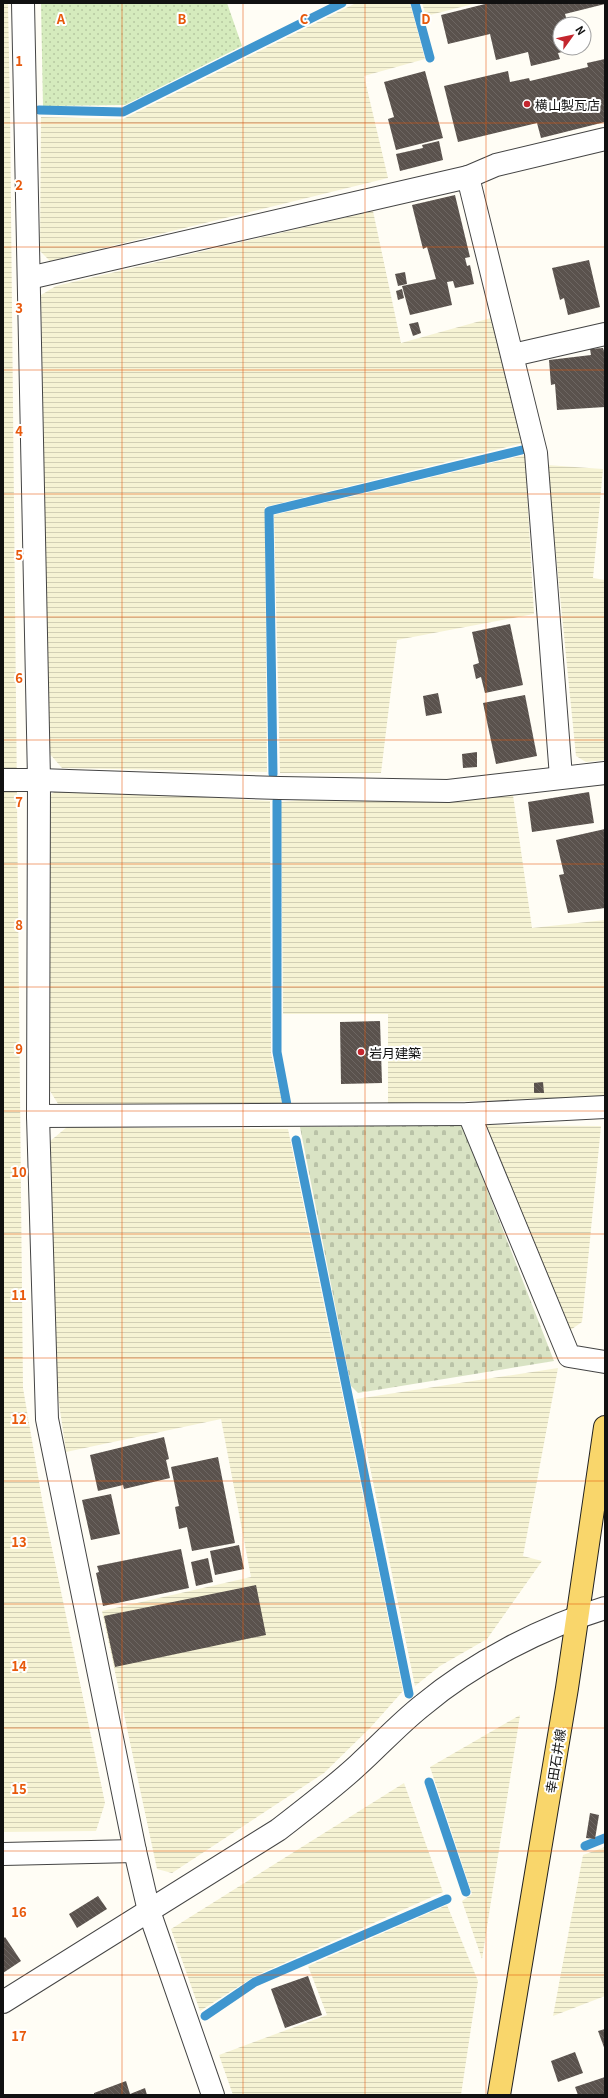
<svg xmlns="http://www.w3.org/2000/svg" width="608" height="2098" font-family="Georgia,'Noto Sans JP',serif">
<defs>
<pattern id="farmland-rules" width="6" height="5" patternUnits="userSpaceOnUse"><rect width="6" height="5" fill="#f6f3d4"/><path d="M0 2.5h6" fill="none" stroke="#d2cfb5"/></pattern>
<pattern id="cemetery-stones" width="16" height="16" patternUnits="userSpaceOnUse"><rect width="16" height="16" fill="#d9e3c4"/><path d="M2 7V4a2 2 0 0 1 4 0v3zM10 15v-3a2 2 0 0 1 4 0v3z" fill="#b9c2a7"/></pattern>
<pattern id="garden-dots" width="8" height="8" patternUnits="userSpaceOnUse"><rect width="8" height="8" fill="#d5ebbd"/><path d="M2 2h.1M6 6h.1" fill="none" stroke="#b6c8a1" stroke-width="1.8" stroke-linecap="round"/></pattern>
<pattern id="building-back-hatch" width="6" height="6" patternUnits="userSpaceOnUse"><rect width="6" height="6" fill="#5a524d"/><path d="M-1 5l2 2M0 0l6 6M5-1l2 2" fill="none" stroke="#6d6662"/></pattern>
</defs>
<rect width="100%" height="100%" fill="#fffdf5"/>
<!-- farmland -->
<g fill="url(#farmland-rules)">
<polygon points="3,3 8,3 10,111 23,1388 43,1505 105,1803 96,1831 3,1832"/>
<polygon points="356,3 410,3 425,59 364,76 388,178 50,261 40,251 41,117 123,119"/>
<polygon points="422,3 477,3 426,16"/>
<polygon points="373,211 401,343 491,318 523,443 265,507 267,772 62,768 49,753 41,295 56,286"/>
<polygon points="525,455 534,614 397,640 381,773 280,773 274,515"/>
<polygon points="547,465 603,469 593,578 605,580 605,760 586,762 576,756"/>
<polygon points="61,788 270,801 271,1053 283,1106 60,1107 50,1091 46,797"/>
<polygon points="513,795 532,928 605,920 605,1098 388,1103 388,1014 283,1014 281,802 310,799 430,801"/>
<polygon points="486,1125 601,1126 582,1322 569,1331"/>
<polygon points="67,1127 288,1129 403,1691 370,1728 324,1773 172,1873 157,1869 102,1611 251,1577 221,1419 66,1452 58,1396 49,1142"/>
<polygon points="558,1368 523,1556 542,1561 487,1639 440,1666 415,1686 356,1399"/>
<polygon points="520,1715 482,1959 462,1901 472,1894 430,1767"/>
<polygon points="404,1783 443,1892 255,1976 200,2011 171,1929"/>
<polygon points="605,1847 605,1996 553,2016 583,1855"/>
<polygon points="447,1905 478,1981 461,2095 233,2095 219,2055 327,2015 308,1966"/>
</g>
<!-- cemetery -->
<polygon fill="url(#cemetery-stones)" points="462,1125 554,1361 358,1393 351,1386 300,1127"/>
<!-- garden -->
<polygon fill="url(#garden-dots)" points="41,3 227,3 242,46 125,105 43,106"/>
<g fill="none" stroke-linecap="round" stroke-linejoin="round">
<!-- stream -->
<g stroke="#3f96cf" stroke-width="9">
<polyline points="415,3 430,58"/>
<polyline points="39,110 123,112 342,3"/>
<polyline points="273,774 269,511 522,450"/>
<polyline points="277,801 277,1052 287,1105"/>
<polyline points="296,1140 409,1694"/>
<polyline points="429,1782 466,1892"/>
<polyline points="585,1846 605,1838"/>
<polyline points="205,2016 255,1982 447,1899"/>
</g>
</g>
<!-- building -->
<g fill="url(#building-back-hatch)">
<polygon points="489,3 605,3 605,4 565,14 568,24 560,24 560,48 575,49 558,53 560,59 531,66 528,52 496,60 490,34 448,44 441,15"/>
<polygon points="605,59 605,122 541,138 537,123 458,142 444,86 508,71 510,82 529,78 530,81 588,67 587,63"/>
<polygon points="425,71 443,138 396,150 388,119 394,117 384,82"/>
<polygon points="439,141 443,160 400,171 396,154 423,148 422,145"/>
<polygon points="455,195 470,257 465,258 467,266 470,265 474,284 455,288 453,281 447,282 452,305 410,315 402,286 436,279 427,247 423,249 412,205"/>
<polygon points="589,260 600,307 568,315 564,298 560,300 552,268"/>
<polygon points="405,272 407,284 398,286 395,274"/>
<polygon points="402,289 404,298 398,300 396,291"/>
<polygon points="418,322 421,333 413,336 409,324"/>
<polygon points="603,348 605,354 605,407 557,410 555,384 551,385 549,360 591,355 590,349"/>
<polygon points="510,624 523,685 485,693 481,677 476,679 473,665 479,663 472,632"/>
<polygon points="438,693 442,713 426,716 423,696"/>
<polygon points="525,695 537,756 496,764 483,703"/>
<polygon points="477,752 477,767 463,768 462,754"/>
<polygon points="589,792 594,823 532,832 528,802"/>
<polygon points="605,829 605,908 568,913 559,875 564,874 556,840"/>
<polygon points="380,1021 382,1083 341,1084 340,1022"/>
<polygon points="543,1082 544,1093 534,1093 534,1083"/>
<polygon points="164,1437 169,1459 166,1460 170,1478 124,1489 123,1485 98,1491 90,1455"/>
<polygon points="218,1457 235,1543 192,1551 187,1527 179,1529 175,1507 179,1506 171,1467"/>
<polygon points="111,1494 120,1534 91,1540 82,1500"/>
<polygon points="239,1545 244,1569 215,1575 210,1551"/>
<polygon points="181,1549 189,1588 103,1606 96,1573 99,1572 97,1566"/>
<polygon points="208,1558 213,1582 196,1586 191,1562"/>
<polygon points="256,1585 266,1635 115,1667 104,1616"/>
<polygon points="590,1813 599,1815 595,1839 586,1838"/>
<polygon points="98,1896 107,1909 77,1928 69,1914"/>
<polygon points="5,1937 21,1961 3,1973 3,1939"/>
<polygon points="308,1976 322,2015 285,2028 271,1989"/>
<polygon points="605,2029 605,2050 598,2031"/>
<polygon points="575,2052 583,2073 558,2082 551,2061"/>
<polygon points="605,2077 605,2095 578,2095 575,2087"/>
<polygon points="126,2081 130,2094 145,2088 147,2095 94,2095 94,2093"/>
</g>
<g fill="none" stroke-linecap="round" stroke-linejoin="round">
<defs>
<g id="minor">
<polyline points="23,3 39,780 38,1116 47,1419 135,1851 149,1911 213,2095"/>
<polyline points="468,177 536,453 561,777"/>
<polyline points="29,278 468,177 496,165 605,139"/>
<polyline points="513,355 605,334"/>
<polyline points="3,780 39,780 280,788 448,791 605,773"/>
<polyline points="469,1114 569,1356 605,1362"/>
<polyline points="38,1116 469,1114 605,1107"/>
<polyline points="3,1854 135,1851"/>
<path d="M3 2002 278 1830C305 1809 333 1788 358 1765 380 1745 400 1723 423 1705 473 1663 543 1627 605 1608"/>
</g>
<polyline id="major" points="499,2095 567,1688 605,1427"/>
</defs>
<!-- minor casing -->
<use href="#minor" stroke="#444" stroke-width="24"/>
<!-- major casing -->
<use href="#major" stroke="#222" stroke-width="24"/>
<!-- minor -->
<use href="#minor" stroke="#fff" stroke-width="22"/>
<!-- major -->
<use href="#major" stroke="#f9d66b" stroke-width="22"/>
</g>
<!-- grid -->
<path fill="none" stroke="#e8590c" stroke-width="1" stroke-opacity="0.55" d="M122 3V2095M243 3V2095M365 3V2095M486 3V2095M3 123H605M3 247H605M3 370H605M3 494H605M3 617H605M3 740H605M3 864H605M3 987H605M3 1111H605M3 1234H605M3 1358H605M3 1481H605M3 1604H605M3 1728H605M3 1851H605M3 1975H605"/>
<!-- markers -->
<g fill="#c4262e" stroke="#fff" stroke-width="1.5">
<circle cx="527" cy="104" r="4"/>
<circle cx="361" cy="1052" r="4"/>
</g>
<g text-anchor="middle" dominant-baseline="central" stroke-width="4" stroke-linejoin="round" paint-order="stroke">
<!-- poi labels -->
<g font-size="13" fill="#111" stroke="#fff" text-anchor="start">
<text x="535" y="104">横山製瓦店</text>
<text x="369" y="1052">岩月建築</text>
</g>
<!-- street labels -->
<g font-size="13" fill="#111" stroke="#fff">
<text transform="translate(555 1761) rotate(-81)">幸田石井線</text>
</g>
</g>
<g font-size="13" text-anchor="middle" font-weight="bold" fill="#e8590c" stroke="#fff" stroke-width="4" stroke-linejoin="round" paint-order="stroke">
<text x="61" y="24">A</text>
<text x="182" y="24">B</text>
<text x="304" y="24">C</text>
<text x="426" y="24">D</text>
<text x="19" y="66">1</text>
<text x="19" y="190">2</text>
<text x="19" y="313">3</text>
<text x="19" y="436">4</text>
<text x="19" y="560">5</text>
<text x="19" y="683">6</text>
<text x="19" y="807">7</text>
<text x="19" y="930">8</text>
<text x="19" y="1054">9</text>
<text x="19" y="1177">10</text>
<text x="19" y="1300">11</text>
<text x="19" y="1424">12</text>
<text x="19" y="1547">13</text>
<text x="19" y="1671">14</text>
<text x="19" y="1794">15</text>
<text x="19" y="1917">16</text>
<text x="19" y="2041">17</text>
</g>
<!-- border -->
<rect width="608" height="2098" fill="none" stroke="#111111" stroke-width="8"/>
<!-- north arrow -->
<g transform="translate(572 36) rotate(57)"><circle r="19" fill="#ffffff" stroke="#a0a0a0"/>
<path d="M0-3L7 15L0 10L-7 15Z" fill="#c4262e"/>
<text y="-6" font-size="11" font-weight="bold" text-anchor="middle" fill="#111111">N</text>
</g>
</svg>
